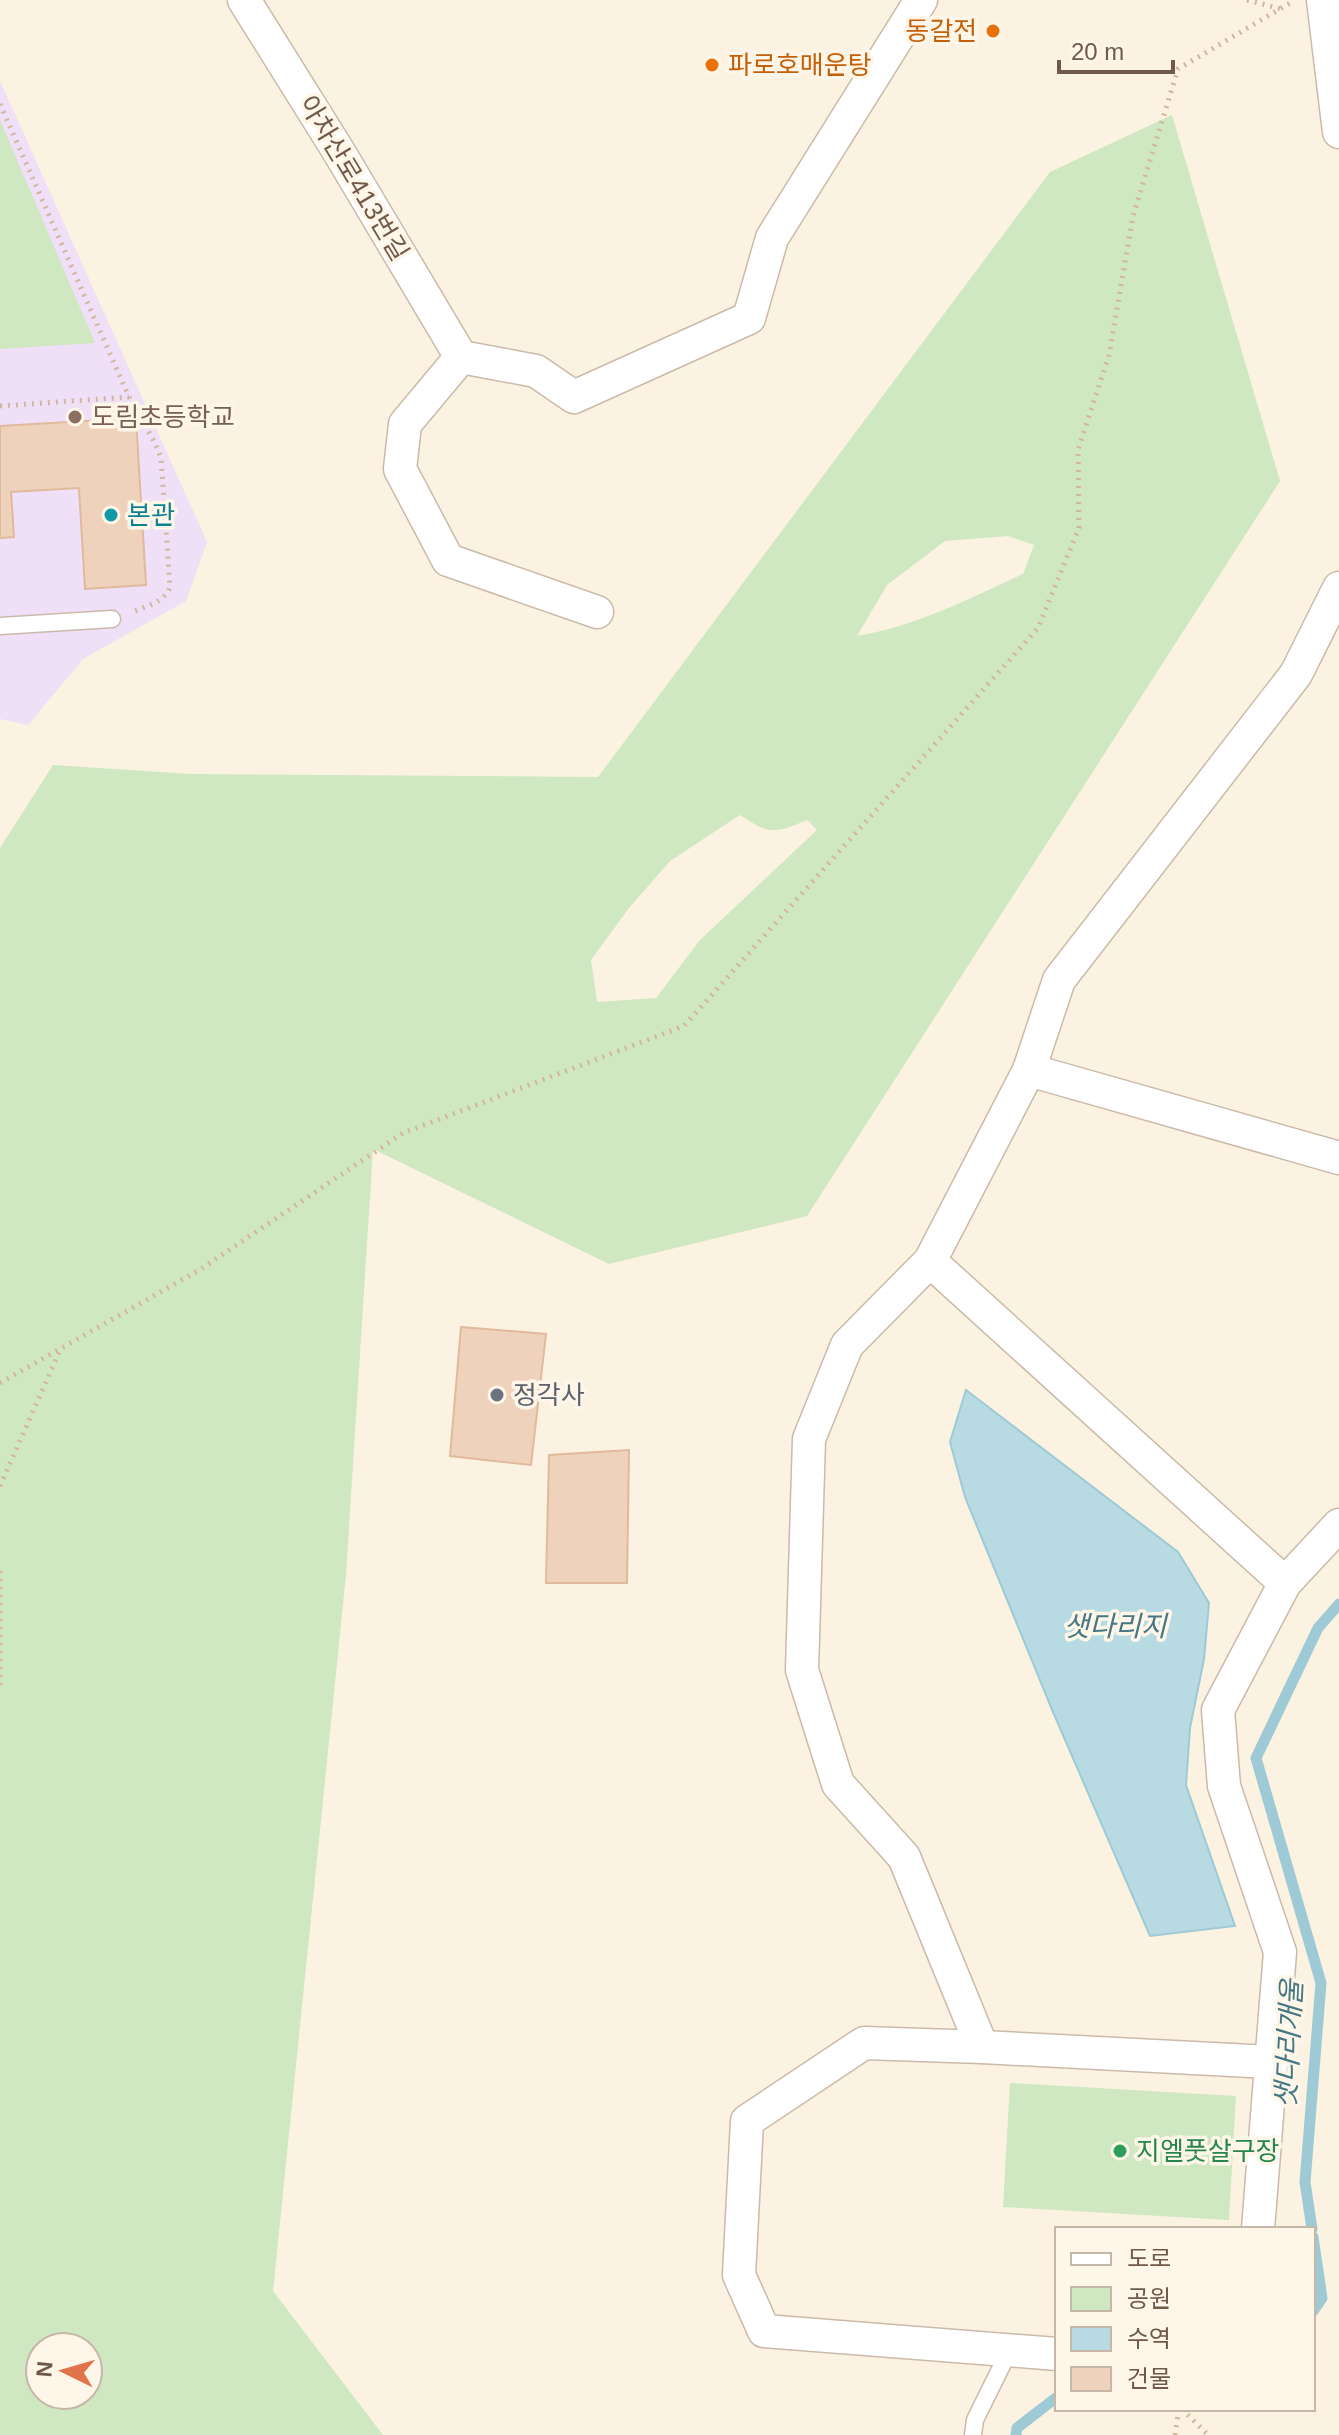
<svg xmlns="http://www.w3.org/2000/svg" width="1339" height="2435" font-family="Arial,'Noto Sans KR',sans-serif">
<rect width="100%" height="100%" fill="#fbf2e2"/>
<!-- education -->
<polygon fill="#efdff7" points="0,81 207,542 186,601 83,659 28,725 0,719"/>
<!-- green -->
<g fill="#cfe8c1" fill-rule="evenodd">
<path d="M1172 115 1280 481 807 1216 609 1264 373 1149 346 1575 273 2291 383 2435H0V848L53 765 191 774 598 777 1050 172ZM1008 536 1034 545 1023 574C971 598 914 627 857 636L887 585 945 541ZM740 815C770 835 774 834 807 820L817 830 700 940 656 998 597 1002 591 960 629 908 670 861ZM88 2347V2395H40V2347Z"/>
<polygon points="0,120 95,343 0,349"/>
<polygon points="1010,2083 1236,2096 1229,2220 1003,2207"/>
</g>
<!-- water -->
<polygon fill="#b8dbe3" stroke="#9ecad5" stroke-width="2" points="966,1390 1178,1552 1209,1603 1204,1659 1190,1728 1186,1785 1235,1926 1150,1936 1053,1712 965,1497 950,1442"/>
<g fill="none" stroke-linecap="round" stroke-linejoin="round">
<!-- stream -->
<g stroke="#9ecad5" stroke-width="11">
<polyline points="1312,2229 1305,2182 1321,1983 1256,1758 1318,1628 1339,1604"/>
<polyline points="1313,2237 1322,2298 1313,2311"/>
<polyline points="1016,2435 1017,2428 1057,2397"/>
</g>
</g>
<!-- building -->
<g fill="#efd2bb" stroke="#e1b99c" stroke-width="2">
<polygon points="136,418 146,585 85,589 79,488 11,492 14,537 0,538 0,426"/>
<polygon points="461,1327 546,1334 531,1465 450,1456"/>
<polygon points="629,1450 627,1583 546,1583 549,1455"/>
</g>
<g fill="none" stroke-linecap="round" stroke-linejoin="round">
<defs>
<g id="lane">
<polyline points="0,626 112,619"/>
<polyline points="973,2435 975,2420 1009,2351"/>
</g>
<g id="street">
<polyline points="244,0 339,152 461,357 536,371 574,397 749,318 772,238 921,0"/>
<polyline points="1323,0 1339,132"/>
<polyline points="461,357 405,424 400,469 448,560 597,612"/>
<polyline points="1029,1070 1339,1158"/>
<polyline points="930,1261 1285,1583"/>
<polyline points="982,2047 1270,2062"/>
<polyline points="1258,2229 1280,1952 1224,1786 1218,1710 1285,1583 1339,1525"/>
<polyline points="1057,2354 764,2331 739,2275 747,2121 864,2043 982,2047 904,1857 838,1784 802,1670 809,1439 847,1345 930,1261 1029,1070 1059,980 1296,674 1339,588"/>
</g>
</defs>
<!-- lane casing -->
<use href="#lane" stroke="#cbbaa9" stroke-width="19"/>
<!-- street casing -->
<use href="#street" stroke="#cbbaa9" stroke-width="35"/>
<!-- path -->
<g stroke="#d4b59e" stroke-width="5" stroke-dasharray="2 6" stroke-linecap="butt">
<polyline points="1247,0 1281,9"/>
<path d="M0 104 129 397 155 443 161 458 170 587C164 602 149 605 135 611"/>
<polyline points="0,406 129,397"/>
<polyline points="0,1383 201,1269 403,1133 684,1026 1038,628 1079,528 1078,450 1109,355 1133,216 1178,69 1290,3"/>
<polyline points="0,1486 61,1348"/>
<polyline points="0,1571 0,1687"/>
<polyline points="1182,2409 1208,2435"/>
<polyline points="1175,2435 1179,2409"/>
</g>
<!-- lane -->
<use href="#lane" stroke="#fff" stroke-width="16"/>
<!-- street -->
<use href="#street" stroke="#fff" stroke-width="32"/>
</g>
<!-- markers -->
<g fill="#e8710a" stroke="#fef6e8" stroke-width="3">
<circle cx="993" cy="31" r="8"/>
<circle cx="712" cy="65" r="8"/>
</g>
<circle fill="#8d6e63" stroke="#fef6e8" stroke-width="3" cx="75" cy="417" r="8"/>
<circle fill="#0f9aa8" stroke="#fef6e8" stroke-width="3" cx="111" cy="515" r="8"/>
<circle fill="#6b7280" stroke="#fef6e8" stroke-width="3" cx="497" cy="1395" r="8"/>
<circle fill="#2e9e5b" stroke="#fef6e8" stroke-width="3" cx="1120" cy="2151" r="8"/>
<g text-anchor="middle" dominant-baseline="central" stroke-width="7" stroke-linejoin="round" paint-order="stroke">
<!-- food labels -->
<g font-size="26" fill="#c56008" stroke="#fef6e8" text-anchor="end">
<text x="977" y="31">동갈전</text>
<text x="728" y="65" text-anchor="start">파로호매운탕</text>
</g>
<!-- street labels -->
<g font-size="26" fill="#71594a" stroke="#fef6e8">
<text transform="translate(354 178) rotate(59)">아차산로413번길</text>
</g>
<!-- education labels -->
<g font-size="26" fill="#785e54" stroke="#fef6e8" text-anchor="start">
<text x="91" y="417">도림초등학교</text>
</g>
<!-- culture labels -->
<g font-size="26" fill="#0d838f" stroke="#fef6e8" text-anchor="start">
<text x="127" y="515">본관</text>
</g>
<!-- worship labels -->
<g font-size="26" fill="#5b616d" stroke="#fef6e8" text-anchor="start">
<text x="513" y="1395">정각사</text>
</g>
<!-- leisure labels -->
<g font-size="26" fill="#27864d" stroke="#fef6e8" text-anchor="start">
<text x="1136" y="2151">지엘풋살구장</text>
</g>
<!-- water labels -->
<g font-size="28" font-style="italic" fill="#457784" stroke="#fef6e8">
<text x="1115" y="1626">샛다리지</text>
<text transform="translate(1289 2044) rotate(-87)">샛다리개울</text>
</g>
</g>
<!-- legend -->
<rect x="1055" y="2227" width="260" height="184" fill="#fef6e8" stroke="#c6b7a9" stroke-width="2"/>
<rect x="1071" y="2253" width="40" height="12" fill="#ffffff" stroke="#c6b7a9" stroke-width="2"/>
<text x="1127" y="2267" font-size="24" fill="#71594a">도로</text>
<rect x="1071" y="2287" width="40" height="24" fill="#cfe8c1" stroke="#c6b7a9" stroke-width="2"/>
<text x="1127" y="2307" font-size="24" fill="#71594a">공원</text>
<rect x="1071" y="2327" width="40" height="24" fill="#b8dbe3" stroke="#c6b7a9" stroke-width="2"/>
<text x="1127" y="2347" font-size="24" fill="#71594a">수역</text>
<rect x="1071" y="2367" width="40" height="24" fill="#efd2bb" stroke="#c6b7a9" stroke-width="2"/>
<text x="1127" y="2387" font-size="24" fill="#71594a">건물</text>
<!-- north arrow -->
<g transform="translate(64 2371) rotate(275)"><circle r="38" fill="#fef6e8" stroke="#c6b7a9" stroke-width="2"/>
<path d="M0-6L14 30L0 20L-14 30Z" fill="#e1734b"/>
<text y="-12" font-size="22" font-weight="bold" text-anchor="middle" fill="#71594a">N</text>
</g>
<!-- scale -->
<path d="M1059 60v12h114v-12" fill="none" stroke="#71594a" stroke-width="4"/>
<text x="1071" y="60" font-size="24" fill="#71594a" stroke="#fef6e8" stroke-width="6" paint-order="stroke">20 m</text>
</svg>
